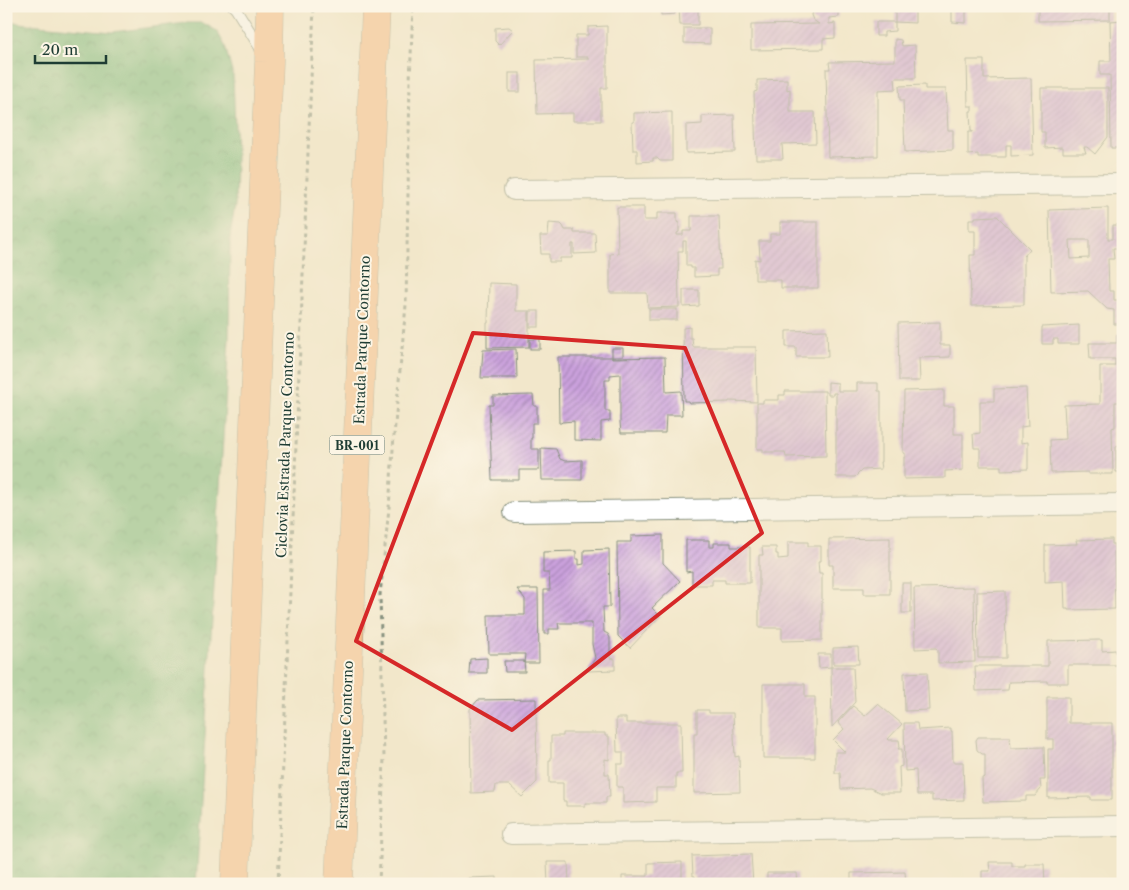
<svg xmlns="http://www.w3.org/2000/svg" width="1129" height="890" font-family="'Libre Caslon Text',serif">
<defs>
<pattern id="forest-crowns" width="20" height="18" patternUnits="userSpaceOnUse" patternTransform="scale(1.25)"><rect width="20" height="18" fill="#75b87b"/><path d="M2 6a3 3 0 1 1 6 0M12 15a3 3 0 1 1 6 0" fill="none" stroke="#5f9766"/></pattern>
<pattern id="building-hatch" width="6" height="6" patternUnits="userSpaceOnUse" patternTransform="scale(1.25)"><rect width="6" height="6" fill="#cba1dd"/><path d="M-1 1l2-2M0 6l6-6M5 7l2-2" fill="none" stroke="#a484b4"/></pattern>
</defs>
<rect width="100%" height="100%" fill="#fcf5e5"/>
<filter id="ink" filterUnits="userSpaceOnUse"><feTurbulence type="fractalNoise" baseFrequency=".02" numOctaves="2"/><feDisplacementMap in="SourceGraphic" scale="10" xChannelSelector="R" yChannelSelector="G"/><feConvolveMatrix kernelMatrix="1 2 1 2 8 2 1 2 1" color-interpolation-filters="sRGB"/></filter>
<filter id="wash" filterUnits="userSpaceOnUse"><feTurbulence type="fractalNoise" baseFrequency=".0096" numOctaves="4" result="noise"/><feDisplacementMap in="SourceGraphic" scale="20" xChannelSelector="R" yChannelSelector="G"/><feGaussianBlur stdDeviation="1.12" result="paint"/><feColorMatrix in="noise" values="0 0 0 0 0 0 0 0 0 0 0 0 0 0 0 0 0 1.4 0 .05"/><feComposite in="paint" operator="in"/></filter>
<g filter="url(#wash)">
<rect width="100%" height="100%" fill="#f2e7cb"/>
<!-- forest -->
<polygon fill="url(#forest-crowns)" stroke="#4a7a58" points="6,19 18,23 112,32 186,23 203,23 217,31 225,46 233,76 236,155 235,206 230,237 229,339 196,884 6,884"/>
<g id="blocks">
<!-- building -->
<g fill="url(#building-hatch)" fill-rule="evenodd">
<polygon points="661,6 675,6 675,14 661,15"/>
<polygon points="816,6 822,6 822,9 839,9 839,17 829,18 829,24 835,23 835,38 823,39 823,49 751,50 751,25 819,24 813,20 811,15 812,11"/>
<polygon points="896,6 915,6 915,23 895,22 895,31 884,32 884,36 876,36 876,22 895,22 895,8 896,8"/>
<polygon points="952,6 966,7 966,23 952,22"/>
<polygon points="1038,6 1110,6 1110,20 1038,21"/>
<polygon points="679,7 698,7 698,25 680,25"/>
<polygon points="1123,20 1123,148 1111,148 1110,75 1100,75 1100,61 1111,61 1110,21"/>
<polygon points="607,26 607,88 601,88 601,121 573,121 573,113 537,114 536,60 588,59 588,57 576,57 576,35 588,35 588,27"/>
<polygon points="509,27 513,30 499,45 495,41 495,28"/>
<polygon points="684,28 710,28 710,44 684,43"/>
<polygon points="895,39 901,40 902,46 915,45 916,78 895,78 896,89 878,90 878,156 828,157 826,69 830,69 829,62 895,61"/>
<polygon points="967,60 984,60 984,79 1031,78 1033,155 1011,156 1011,145 1006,145 1006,157 978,157 978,154 968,155 968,132 972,132 972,131 971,131 970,111 972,111 972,106 968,106"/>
<rect x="509" y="73" width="11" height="19"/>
<polygon points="787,79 787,90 790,89 790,112 815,112 816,143 782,144 783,159 756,159 754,92 757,91 757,80"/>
<polygon points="925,85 925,89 946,89 948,130 953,130 953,150 905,152 903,100 900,100 899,86"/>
<polygon points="1041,88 1108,88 1108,137 1095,154 1087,147 1084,147 1086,153 1063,153 1063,147 1045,148 1045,132 1041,132"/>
<polygon points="672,112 672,161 660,161 657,158 653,158 653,161 637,162 637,150 633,150 632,122 634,122 634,113"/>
<polygon points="734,115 735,152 686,153 686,125 702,124 702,116"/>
<polygon points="617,207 644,207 644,220 657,220 657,213 677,213 677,222 679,223 679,232 677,233 677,235 683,235 683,231 691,231 691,216 719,216 721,269 717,269 717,276 694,277 694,268 691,268 691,266 686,266 686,241 683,241 683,251 678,251 679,307 648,308 647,293 610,293 610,254 618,253"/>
<path d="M1108 208V239H1113V225H1123V276L1118 277V248H1113L1114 259H1108L1109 291H1114V300H1123V324H1114V310L1107 309 1088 291 1051 292 1049 210ZM1070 240H1089V258L1071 259Z"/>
<polygon points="997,216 1030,249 1024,256 1024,305 971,306 970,255 975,255 975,231 969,231 969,219 975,219 975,217"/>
<polygon points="780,222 818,222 818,288 781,288 781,280 755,280 755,259 760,260 759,241 770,241 770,234 780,234"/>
<polygon points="549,223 561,224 563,226 565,230 574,230 574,233 595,233 596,253 574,254 574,244 572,244 572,258 560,258 560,262 549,262 549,254 541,254 540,236 548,236"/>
<polygon points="489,283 516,284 516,311 529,311 529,347 487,348 487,323 488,323"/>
<polygon points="683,290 699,290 699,306 683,307"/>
<rect x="649" y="309" width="28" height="11"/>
<rect x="530" y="311" width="9" height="16"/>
<polygon points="940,322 940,345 950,345 950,357 919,358 920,381 899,381 898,323"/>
<polygon points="1079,325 1079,344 1058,344 1058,339 1053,339 1053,344 1042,344 1042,327"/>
<polygon points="690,327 690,338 692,338 693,347 756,347 757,402 729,401 729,402 689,403 688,401 684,401 683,328"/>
<polygon points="827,330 828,357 796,357 796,347 786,347 786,331"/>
<polygon points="1117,334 1123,334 1123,402 1115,402 1115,427 1112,428 1113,474 1088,474 1088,472 1051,473 1050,440 1066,439 1064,405 1100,404 1100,366 1115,366 1115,359 1090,359 1089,343 1117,343"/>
<rect x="530" y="339" width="10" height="10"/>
<polygon points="612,348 623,348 623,357 612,357 612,358 665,357 666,392 681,391 682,415 666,415 665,433 621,433 620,422 620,374 610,375 610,380 605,380 605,411 610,411 610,421 601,422 601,441 574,440 574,421 562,422 561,423 559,423 558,357 612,357"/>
<polygon points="516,349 517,378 481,378 483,350"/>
<polygon points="828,382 838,383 838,391 857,391 857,383 878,383 878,391 881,391 881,462 880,462 881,469 862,470 855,477 836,477 836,393 833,393 833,395 828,395"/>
<polygon points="1026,388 1028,426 1021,427 1021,443 1028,442 1028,469 1001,470 1001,466 980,466 980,448 974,448 973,434 980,433 980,401 994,401 994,389"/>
<polygon points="944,390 944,406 954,406 954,434 963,434 963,470 945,471 945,478 904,479 904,457 905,457 905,453 903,453 904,391"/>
<polygon points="785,391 825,391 826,456 786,457 785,452 763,452 763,449 757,449 757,403 763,403 763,400 779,400 779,395 785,395"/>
<polygon points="533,395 534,406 537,406 537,423 532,423 532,438 531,438 531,449 539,449 539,470 519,470 519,480 492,480 489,405 493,405 493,396"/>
<polygon points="1121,403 1123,403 1123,472 1116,472 1116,446 1121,446"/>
<polygon points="541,448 556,449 560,459 565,461 582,460 582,480 542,480"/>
<polygon points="663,535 663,563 680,581 652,608 660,616 630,648 618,636 617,542 631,542 631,536"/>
<polygon points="890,538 890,594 864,594 864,588 833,588 833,565 829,565 829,539"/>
<polygon points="1112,539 1112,544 1114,544 1115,609 1068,610 1068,609 1065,609 1064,581 1045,582 1045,545 1077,544 1076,540"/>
<polygon points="686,540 709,540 709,547 714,547 714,543 731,543 731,547 750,547 750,583 725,583 725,580 712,580 712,585 692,585 692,571 686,572"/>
<polygon points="788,542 808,542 808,546 821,546 821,561 818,561 819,573 822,573 822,640 782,641 782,628 759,628 759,555 763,555 762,547 776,547 776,554 778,554 778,559 788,558"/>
<polygon points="609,549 610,607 603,607 604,632 608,634 610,638 610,658 615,659 615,670 588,671 595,658 592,644 592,623 558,623 559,629 549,629 549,634 544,634 544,590 550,590 549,573 543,573 543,552 576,551 576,559 579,559 579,565 584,564 584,550"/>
<rect x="902" y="583" width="9" height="30"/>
<polygon points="974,587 975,662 938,663 938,650 936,648 915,649 914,588"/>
<polygon points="517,589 538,589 539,663 524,663 525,654 489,654 488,615 525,615 525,599"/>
<polygon points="1005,591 1006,658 978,658 977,592"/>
<polygon points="1102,640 1102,651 1116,650 1117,665 1068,665 1068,683 1047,683 1047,681 1009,682 1008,690 976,691 975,666 1048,666 1048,641"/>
<polygon points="858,647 859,664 833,664 833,648"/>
<polygon points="818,654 831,654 831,667 819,668"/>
<polygon points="487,658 487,673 469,673 470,659"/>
<polygon points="504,661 524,661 525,672 505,672"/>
<polygon points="831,667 853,667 855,702 832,727"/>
<polygon points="927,672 929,710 905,711 904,673"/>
<polygon points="763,684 805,684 805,697 815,697 815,758 763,758"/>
<polygon points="1047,697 1069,697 1069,723 1112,723 1112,800 1091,800 1091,797 1048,798 1048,749 1053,749 1053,739 1047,739"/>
<polygon points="536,699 537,782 522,797 509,785 496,785 495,792 471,793 470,709 478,700"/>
<polygon points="878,704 902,724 888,739 889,740 899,740 900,746 898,749 902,749 902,766 899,767 900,793 881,793 870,788 841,789 840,773 835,773 835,752 845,752 833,740 844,729 838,722 853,706 865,716"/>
<polygon points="697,710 709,710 709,713 733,713 735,757 739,756 740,792 694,793 694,733 697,733"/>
<polygon points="616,718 626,718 626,723 681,723 682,773 676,773 676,788 656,788 656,802 623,803 623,787 617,787 617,764 623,764 623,752 617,752"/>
<polygon points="904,723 917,723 918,730 951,728 951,731 952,731 953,762 963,762 964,800 932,801 932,795 917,795 916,770 905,771"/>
<polygon points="563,733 605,733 605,736 609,736 609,760 605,759 605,774 609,774 610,797 606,797 606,803 585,803 585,806 566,806 566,801 563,801 563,783 549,783 549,760 551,760 551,736 563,736"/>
<polygon points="978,737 1010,737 1011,748 1044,747 1045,780 1040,780 1041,789 1035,796 1026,796 1026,801 983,802 982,778 985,777 985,754 982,754 977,750 976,740"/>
<polygon points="751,854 753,884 695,884 695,876 693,876 692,856"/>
<polygon points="547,862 568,862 569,884 548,884"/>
<polygon points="682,862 682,884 622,884 622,876 648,876 648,863"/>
<polygon points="989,862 1012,862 1012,866 1025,866 1025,864 1044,864 1045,884 982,884 982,871 990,871"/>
<polygon points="905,872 906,884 851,884 851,873"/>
<polygon points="767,873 797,873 798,884 767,884"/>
<polygon points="497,877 497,884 469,884 469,878"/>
</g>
</g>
</g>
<g filter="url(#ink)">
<use href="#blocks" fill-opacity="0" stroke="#889280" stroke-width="1"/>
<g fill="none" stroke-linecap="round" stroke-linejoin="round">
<defs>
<polyline id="lane" points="233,6 236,9 262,51"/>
<g id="street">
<polyline points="514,190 1123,184"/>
<polyline points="514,512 1123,504"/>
<polyline points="511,834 1123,826"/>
</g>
<g id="highway">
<polyline points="235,884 269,62 270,6"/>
<polyline points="339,884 376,6"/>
</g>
</defs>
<!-- lane casing -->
<use href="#lane" stroke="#889280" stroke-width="12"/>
<!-- street casing -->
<use href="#street" stroke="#889280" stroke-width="22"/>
<!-- highway casing -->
<use href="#highway" stroke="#889280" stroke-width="29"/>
<!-- path -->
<g stroke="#889280" stroke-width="3" stroke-dasharray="4 4" stroke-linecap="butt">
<polyline points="278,884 314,6"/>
<polyline points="379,884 384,758 380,595 389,508 394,435 406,305 410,81 413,6"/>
</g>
<!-- lane -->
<use href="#lane" stroke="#fff" stroke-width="10"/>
<!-- street -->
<use href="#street" stroke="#fff" stroke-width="20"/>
<!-- highway -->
<use href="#highway" stroke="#f9bc8a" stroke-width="28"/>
</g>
</g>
<!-- marked area -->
<path d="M0 0H1129V890H0ZM473 333 685 348 762 533 512 730 356 641Z" fill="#f2e7cb" fill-opacity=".55" fill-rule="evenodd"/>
<path fill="none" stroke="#d62828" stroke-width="4" stroke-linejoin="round" d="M473 333 685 348 762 533 512 730 356 641Z"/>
<g text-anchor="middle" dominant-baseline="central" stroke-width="4" stroke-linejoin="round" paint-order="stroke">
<!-- shield labels -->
<rect fill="#fcf5e5" stroke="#617469" stroke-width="1" x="329.5" y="435.5" width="55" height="19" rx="4"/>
<g font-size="12" font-weight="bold" fill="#1f3d34">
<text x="357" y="445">BR-001</text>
</g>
<!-- street labels -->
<g font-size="14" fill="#1f3d34" stroke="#fcf5e5">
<text transform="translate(362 340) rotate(-88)">Estrada Parque Contorno</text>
<text transform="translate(285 445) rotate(-88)">Ciclovia Estrada Parque Contorno</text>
<text transform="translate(345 745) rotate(-88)">Estrada Parque Contorno</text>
</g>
</g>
<!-- margin -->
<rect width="1129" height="890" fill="none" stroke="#fcf5e5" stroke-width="25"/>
<!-- scale -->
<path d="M35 55v8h71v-8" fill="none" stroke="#1f3d34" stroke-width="2.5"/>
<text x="42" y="55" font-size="15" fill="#1f3d34" stroke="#fcf5e5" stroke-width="4" paint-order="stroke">20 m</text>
</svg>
